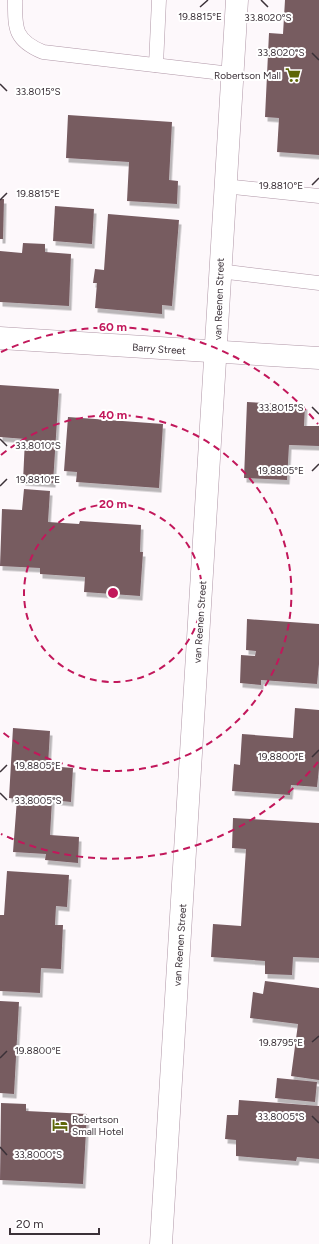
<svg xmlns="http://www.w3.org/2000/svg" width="319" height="1244" font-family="Figtree,sans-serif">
<defs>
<filter id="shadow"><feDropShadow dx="2.5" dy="4.5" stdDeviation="0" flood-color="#0004"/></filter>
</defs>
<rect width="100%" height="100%" fill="#fdf8fb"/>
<!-- building -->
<g fill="#775b61" filter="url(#shadow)">
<polygon points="285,0 319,0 319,155 277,152 279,118 265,117 269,33 283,34"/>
<polygon points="68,115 172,122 169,180 178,181 177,204 127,201 129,162 66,158"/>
<polygon points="0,199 4,199 3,239 0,239"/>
<polygon points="55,206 94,209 92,244 53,241"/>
<polygon points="108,214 179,220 172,306 162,305 162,314 95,308 97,283 93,283 95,269 104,270"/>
<polygon points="23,243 45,244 45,252 71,254 69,306 0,302 0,251 22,253"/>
<polygon points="0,385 59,389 53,483 23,481 25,439 0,437"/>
<polygon points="247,402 305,405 304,426 319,426 319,446 289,445 287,480 244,478"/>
<polygon points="68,417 163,424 159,488 76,482 77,472 64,471"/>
<polygon points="24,489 50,491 48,522 79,524 80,521 141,525 140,552 143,552 140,596 84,592 85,577 40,574 40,568 0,566 2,509 22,510"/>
<polygon points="247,619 319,624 319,664 317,684 261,680 261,685 240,683 241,655 255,656 256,651 246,650"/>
<polygon points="295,708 319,710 319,768 317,787 291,785 290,795 232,791 234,764 240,765 242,734 293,738"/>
<polygon points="13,728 50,731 48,766 73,768 71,802 52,800 50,835 79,837 78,863 45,860 46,854 13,852 17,799 9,798"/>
<polygon points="233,818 319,823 319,958 293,957 292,975 265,974 265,961 211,957 213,924 241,926 246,849 232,848"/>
<polygon points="7,871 69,875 67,907 56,906 55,925 63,925 61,969 41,968 40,993 0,991 0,915 4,915"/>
<polygon points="265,981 319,988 319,1080 291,1076 298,1024 250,1018 253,992 263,994"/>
<polygon points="0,1001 19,1002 14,1094 0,1093"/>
<polygon points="277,1078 317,1082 315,1102 275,1098"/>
<polygon points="239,1100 319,1106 319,1159 297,1157 296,1161 236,1156 236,1140 225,1139 227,1115 238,1115"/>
<polygon points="1,1103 26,1104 26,1111 87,1114 83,1184 0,1180"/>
</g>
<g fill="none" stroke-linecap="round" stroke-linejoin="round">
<defs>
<g id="service">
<path d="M15 0C15 28 14 40 43 52L231 74"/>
<polyline points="156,65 159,0"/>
<polyline points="224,186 319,196"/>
<polyline points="219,271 319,283"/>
</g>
<g id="minor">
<polyline points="0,338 319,358"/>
<polyline points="161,1244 237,0"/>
</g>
</defs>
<!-- service casing -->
<use href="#service" stroke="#b097a7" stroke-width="15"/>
<!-- minor casing -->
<use href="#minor" stroke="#b097a7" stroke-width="23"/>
<!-- service -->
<use href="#service" stroke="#fff" stroke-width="14"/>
<!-- minor -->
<use href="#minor" stroke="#fff" stroke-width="22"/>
</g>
<!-- ticks -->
<path fill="none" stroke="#3b3138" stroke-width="1.5" d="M261 0 268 7M200 7 208 0M312 53 319 60M0 84 7 91M312 185 319 178M0 200 7 193M312 407 319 414M0 439 7 446M312 471 319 464M0 486 7 479M312 757 319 750M0 772 7 765M0 793 7 800M312 1042 319 1036M0 1058 7 1051M312 1116 319 1123M0 1147 7 1155"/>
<!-- distance rings -->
<g fill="none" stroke="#c2185b" stroke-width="2" stroke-dasharray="7 5">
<circle cx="113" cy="593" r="89"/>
<path d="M1 455A178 178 0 1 1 1 731"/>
<path d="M318 762A266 266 0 0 1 1 834M1 352A266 266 0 0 1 318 424"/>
</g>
<!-- icons -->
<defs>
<symbol id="supermarket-bare" viewBox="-9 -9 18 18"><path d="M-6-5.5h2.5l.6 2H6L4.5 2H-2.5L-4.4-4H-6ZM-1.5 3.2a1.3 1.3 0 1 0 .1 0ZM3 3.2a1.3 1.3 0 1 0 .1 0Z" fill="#5e6707" stroke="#fff" stroke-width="2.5" paint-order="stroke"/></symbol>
<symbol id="hotel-bare" viewBox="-9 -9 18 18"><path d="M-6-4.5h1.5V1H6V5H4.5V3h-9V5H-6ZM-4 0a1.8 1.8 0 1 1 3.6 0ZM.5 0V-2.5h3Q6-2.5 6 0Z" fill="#5e6707" stroke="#fff" stroke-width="2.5" paint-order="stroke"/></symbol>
</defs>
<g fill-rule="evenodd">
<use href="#supermarket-bare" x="282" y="64" width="22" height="22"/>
<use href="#hotel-bare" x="49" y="1114" width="22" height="22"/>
</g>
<g text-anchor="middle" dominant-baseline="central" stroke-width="4" stroke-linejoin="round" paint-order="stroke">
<!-- poi labels -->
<g font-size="10" fill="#3b3138" stroke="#fff" text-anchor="end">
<text x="281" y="75">Robertson Mall</text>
<text x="72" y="1119" text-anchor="start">Robertson<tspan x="72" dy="12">Small Hotel</tspan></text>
</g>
<!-- street labels -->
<g font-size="10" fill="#3b3138" stroke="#fff">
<text transform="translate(219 299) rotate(-88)">van Reenen Street</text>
<text transform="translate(159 349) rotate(4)">Barry Street</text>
<text transform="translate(200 622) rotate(-86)">van Reenen Street</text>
<text transform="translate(180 945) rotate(-86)">van Reenen Street</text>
</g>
</g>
<g font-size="10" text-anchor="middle" fill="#3b3138" stroke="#fff" stroke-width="4" stroke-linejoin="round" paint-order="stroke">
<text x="200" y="20">19.8815°E</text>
<text x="268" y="21">33.8020°S</text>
<text x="281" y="56">33.8020°S</text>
<text x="38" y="95">33.8015°S</text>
<text x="281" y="189">19.8810°E</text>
<text x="38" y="197">19.8815°E</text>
<text x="281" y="411">33.8015°S</text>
<text x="38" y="449">33.8010°S</text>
<text x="281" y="474">19.8805°E</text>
<text x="38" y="483">19.8810°E</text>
<text x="281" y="760">19.8800°E</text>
<text x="38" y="769">19.8805°E</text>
<text x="38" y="804">33.8005°S</text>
<text x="281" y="1046">19.8795°E</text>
<text x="38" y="1054">19.8800°E</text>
<text x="281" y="1120">33.8005°S</text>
<text x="38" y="1158">33.8000°S</text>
</g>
<circle cx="113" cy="593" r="6" fill="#c2185b" stroke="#fff" stroke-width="2"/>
<g font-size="12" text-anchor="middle" font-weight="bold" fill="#c2185b" stroke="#fff" stroke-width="4" stroke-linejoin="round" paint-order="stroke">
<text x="113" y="331">60 m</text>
<text x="113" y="419">40 m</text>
<text x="113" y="508">20 m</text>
</g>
<!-- scale -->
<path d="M10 1228v6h89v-6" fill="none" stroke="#3b3138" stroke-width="2"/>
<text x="16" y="1228" font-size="12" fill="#3b3138" stroke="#ffffff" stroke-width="3" paint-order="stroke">20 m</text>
</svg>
